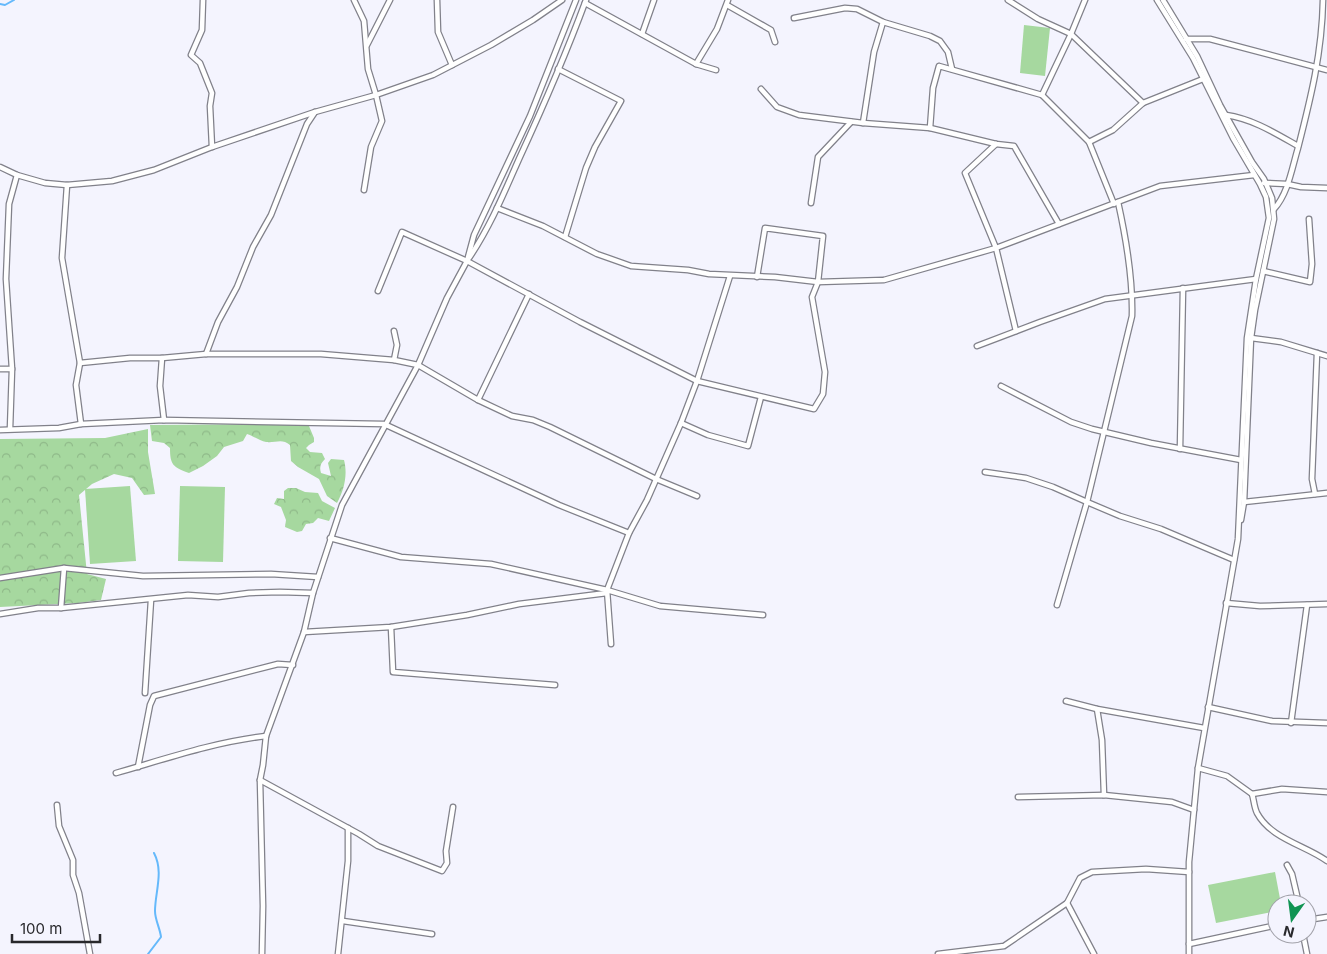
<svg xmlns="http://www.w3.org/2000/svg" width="1327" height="954" font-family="Inter,sans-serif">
<defs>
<pattern id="forest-crowns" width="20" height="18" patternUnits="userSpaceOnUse" patternTransform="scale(1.25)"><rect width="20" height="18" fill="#a6d89f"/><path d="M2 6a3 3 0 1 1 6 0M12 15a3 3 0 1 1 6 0" fill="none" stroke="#8fb989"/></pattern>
</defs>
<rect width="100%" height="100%" fill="#f4f4fe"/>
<!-- forest -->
<g fill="url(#forest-crowns)">
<path d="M273 424 309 426 314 438V442L309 445 306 448 310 452 322 453 325 459C321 463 319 466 321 473L331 476 328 463 331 459 344 460C348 475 344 490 337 503L327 496 319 479 298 467 291 461 290 445C282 438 276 443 266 442 260 441 253 436 247 434L243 441 224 447 217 456 203 466 189 473C173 467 170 465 170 448L164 443 152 441 150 425Z"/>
<polygon points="148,429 148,452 155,494 144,495 132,478 114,474 92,484 79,495 87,574 106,579 101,600 78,603 0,607 0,439 105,438"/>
<polygon points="288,488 296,488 305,492 318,493 322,501 335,508 329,521 318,518 313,523 306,524 302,531 297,532 285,527 286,520 281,507 274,504 277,498 284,499 284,491"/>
</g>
<!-- pitch -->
<g fill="#a6d89f">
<polygon points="1024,25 1050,28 1045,76 1020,73"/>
<polygon points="130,486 136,561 90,564 85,489"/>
<polygon points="180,486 225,487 223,562 178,561"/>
<polygon points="1275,872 1281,904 1277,904 1277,911 1216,923 1208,885"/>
</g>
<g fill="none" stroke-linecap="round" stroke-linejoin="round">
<!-- stream -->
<g stroke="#65b9fb" stroke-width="2">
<polyline points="0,4 5,5 14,0"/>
<path d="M148 954 161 937C160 928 155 920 155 911 155 892 164 872 154 853"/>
</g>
<defs>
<g id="street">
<polyline points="203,0 202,30 191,55 200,63 212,93 210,106 212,147"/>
<polyline points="354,0 364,21 368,69 376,95 382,121 371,147 364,190"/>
<polyline points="437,0 438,32 452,65"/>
<polyline points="1008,0 1038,19 1071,34 1143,103"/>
<polyline points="1157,0 1193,58 1233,138 1260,184 1266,197 1269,218 1256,279 1247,338 1238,539 1198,768 1189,862 1189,954"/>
<polyline points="1163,0 1197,56 1220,105 1252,162 1264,179 1272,198 1274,219 1255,310 1251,338 1244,502 1241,520"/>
<polyline points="585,3 696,64 716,70"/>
<polyline points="727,5 771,30 775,42"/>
<polyline points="794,18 845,8 857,9 883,22 930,36 940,41 948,52 952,69"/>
<polyline points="642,34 654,0"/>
<polyline points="1186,39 1210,39 1327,70"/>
<polyline points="367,45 390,0"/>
<polyline points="696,64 717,29 728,0"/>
<polyline points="558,69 621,101 595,147 586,168 565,237"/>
<polyline points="761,89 777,107 799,115 863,123 930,128 996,144 1014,146 1059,224"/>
<polyline points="1042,95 1071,34 1085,0"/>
<path d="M1226 115C1253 119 1275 133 1298 146"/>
<polyline points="863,123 874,52 883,22"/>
<polyline points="930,128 933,88 939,66 1042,95 1089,142 1114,204"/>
<polyline points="1089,142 1113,130 1143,103 1203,79"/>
<polyline points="996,144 965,173 996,248 1016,331"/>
<polyline points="0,167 17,175 45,183 67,185 112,181 154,170 212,147 315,112 376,95 433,75 491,45 533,20 562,0"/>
<polyline points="1264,183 1287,184 1301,187 1327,188"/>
<polyline points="67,185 62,258 80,363 76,385 81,424"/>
<path d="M1118 202C1126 238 1133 279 1132 316L1087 502 1120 516 1161 529 1234 560"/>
<polyline points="811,203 818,157 851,122"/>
<polyline points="497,208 543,226 597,254 631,266 688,270 709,274 775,277 818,282 884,280 996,248 1160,186 1254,175"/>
<path d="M1274 209C1288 194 1292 168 1298 148 1311 97 1322 53 1323 0"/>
<path d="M469 258C490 227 504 193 519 159 543 107 566 54 586 0"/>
<polyline points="1263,271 1310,282 1312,264 1309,219"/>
<polyline points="378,291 402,232 467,261 580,322 697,381 814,409 823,394 825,372 812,297 818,282 823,236 765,228 757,277"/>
<polyline points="394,331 397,345 394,360"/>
<polyline points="1251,338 1281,342 1327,356"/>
<polyline points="977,346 1040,322 1105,299 1256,279"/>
<polyline points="206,354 218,322 237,287 253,247 271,215 307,124 315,112"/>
<polyline points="162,358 160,386 164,420"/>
<polyline points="80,363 130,358 162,358 206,354 321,354 394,360 418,365 478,400 512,416 533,420 550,427 656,479 697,496"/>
<polyline points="0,369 12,369"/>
<polyline points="1001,386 1071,422 1092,429 1151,443 1241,460"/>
<polyline points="478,400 529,294"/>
<polyline points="681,423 708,435 748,446 761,397"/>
<polyline points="10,429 12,369 6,279 9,204 17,175"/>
<polyline points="0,430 59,428 81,424 164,420 384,424 559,505 629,533"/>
<polyline points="1180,449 1183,288"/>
<polyline points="985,472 1026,478 1053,487 1087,502 1057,605"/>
<polyline points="1315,494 1312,479 1317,353"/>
<polyline points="1244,502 1327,493"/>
<polyline points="330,538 401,557 491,564 607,590 660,606 763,615"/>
<polyline points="0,578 64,568 143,576 271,574 318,577"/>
<polyline points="1226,603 1260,606 1327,604"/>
<polyline points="61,608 64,568"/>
<polyline points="0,614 38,608 61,608 188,595 218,597 249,593 280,592 313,593"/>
<polyline points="391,627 393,672 555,685"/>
<polyline points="304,632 391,627 467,615 519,604 607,593"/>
<polyline points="611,644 607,590 629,533 647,500 681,423 697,381 730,276"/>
<polyline points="145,693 151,600"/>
<polyline points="1066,701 1097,709 1204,728"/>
<polyline points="1208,707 1272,721 1327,723"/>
<polyline points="1097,709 1102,740 1104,795"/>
<polyline points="1291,723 1307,605"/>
<polyline points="138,767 150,705 154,696 278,664 293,665"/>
<polyline points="1198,768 1227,776 1252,794 1282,789 1327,792"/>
<path d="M116 773C165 759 214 742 266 736"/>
<polyline points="260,780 359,834 378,846 442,871 447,863 446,851 453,807"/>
<path d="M1252 794C1254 800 1254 807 1257 813 1271 839 1305 845 1327 861"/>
<polyline points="1018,797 1104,795 1172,802 1194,810"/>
<polyline points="57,805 59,826 73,860 73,875 79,893 90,954"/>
<polyline points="1287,865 1292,874 1299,904"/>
<polyline points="1067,903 1094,954"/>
<polyline points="1307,920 1327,917"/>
<polyline points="343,921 432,934"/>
<polyline points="1303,934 1307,954"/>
<polyline points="1189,944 1277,925"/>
<polyline points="262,954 263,906 260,780 263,765 266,736 304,632 313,593 342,505 418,365 447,298 467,261 474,235 530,116 576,0"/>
<polyline points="338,954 348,861 348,828"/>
<polyline points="938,954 1004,946 1067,903 1080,878 1092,872 1146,869 1189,872"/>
</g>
</defs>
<!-- street casing -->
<use href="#street" stroke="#81818a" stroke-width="7"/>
<!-- street -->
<use href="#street" stroke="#fff" stroke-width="4.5"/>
</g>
<!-- north arrow -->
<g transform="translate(1292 919) rotate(194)"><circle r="24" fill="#f4f4fe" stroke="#a2a2aa"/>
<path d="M0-4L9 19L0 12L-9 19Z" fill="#109453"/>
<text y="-8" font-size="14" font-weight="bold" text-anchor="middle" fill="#28282c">N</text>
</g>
<!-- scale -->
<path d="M12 934v8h88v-8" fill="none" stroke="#28282c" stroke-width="2.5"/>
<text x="20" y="934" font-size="15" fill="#28282c" stroke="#f4f4fe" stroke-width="4" paint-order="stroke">100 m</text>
</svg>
